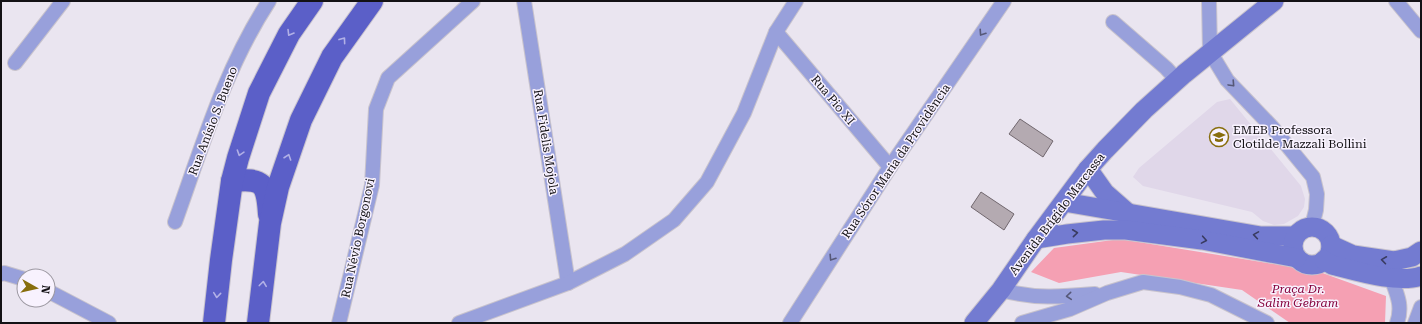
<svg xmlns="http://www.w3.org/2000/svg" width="1422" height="324" font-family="'Roboto Serif',serif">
<rect width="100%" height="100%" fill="#eae5f0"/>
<!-- built -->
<polygon fill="#e0d7e9" points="1230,99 1301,186 1305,199 1304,207 1298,216 1284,224 1274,225 1263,221 1252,212 1143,186 1133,177 1139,168 1217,102"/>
<!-- green -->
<polygon fill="#f5a0b3" points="1120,239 1317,271 1386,296 1385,323 1290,323 1242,290 1121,272 1059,283 1031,272 1054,248"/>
<!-- building -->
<g fill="#b4aab1" stroke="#71676e">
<polygon points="1020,119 1053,141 1043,157 1009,134"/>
<polygon points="981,192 1014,214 1004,230 971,207"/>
</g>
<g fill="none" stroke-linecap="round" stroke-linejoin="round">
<defs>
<g id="street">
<polyline points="524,1 568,283"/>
<polyline points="1209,1 1210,52 1227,80 1272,127 1313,177 1317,194 1316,210 1312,226"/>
<polyline points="1396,1 1421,31"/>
<polyline points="1113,22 1166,68 1177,80"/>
<polyline points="776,32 890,167"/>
<polyline points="15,63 63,1"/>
<path d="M175 222C202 147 225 68 269 1"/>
<polyline points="1,274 4,273 24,279"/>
<path d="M1391 278C1397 294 1403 306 1397 323"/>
<path d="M1001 290C1036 299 1060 297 1095 294"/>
<polyline points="48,291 109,323"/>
<polyline points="339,323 372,185 376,109 388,78 473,1"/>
<polyline points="459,323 568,283 625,254 674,220 707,182 744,113 776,32 796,1"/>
<polyline points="790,323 890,167 1004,1"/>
<polyline points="1022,323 1070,309 1107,293 1143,282 1180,287 1211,295 1267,323"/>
<polyline points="1415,323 1421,307"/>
</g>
<g id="secondary">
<polyline points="1088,169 1105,193 1129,214"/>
<polyline points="1064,202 1261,236 1295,236"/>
<circle cx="1312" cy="246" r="19"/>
<polyline points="1036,239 1067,234 1104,230 1126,230 1202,240 1297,258"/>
<polyline points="1331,245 1353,255 1394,261 1412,257 1421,251"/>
<path d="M1324 260 1332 265C1356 271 1398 284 1421 276"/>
<polyline points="974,323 1001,290 1036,239 1088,169 1105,150 1144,110 1184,74 1274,1"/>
</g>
<g id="primary">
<path d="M232 181C263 178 267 183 269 214"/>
<polyline points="214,323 221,260 232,181 238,158 259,93 289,34 312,1"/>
<polyline points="258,323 270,223 278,187 301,120 332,57 372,1"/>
</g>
</defs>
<!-- street casing -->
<use href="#street" stroke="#c8c3cd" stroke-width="16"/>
<!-- secondary casing -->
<use href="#secondary" stroke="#c8c3cd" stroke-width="21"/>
<!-- primary casing -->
<use href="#primary" stroke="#c8c3cd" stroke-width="24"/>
<!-- street -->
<use href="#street" stroke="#98a0db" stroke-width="14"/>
<!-- secondary -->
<use href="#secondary" stroke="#737bd1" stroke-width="19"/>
<!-- primary -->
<use href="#primary" stroke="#5b5fc8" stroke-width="22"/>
</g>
<!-- one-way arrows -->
<defs><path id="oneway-chevron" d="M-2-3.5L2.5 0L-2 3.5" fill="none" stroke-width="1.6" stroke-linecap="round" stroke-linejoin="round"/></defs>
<g stroke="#b1b0e6">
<use href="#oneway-chevron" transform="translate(290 33) rotate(121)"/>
<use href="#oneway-chevron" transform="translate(343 40) rotate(-54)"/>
<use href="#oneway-chevron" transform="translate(240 153) rotate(108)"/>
<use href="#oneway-chevron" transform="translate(288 157) rotate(-71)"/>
<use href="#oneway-chevron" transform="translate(263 284) rotate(-83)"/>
<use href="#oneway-chevron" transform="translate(217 295) rotate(96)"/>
</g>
<g stroke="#565878">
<use href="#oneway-chevron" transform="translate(982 33) rotate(124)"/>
<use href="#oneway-chevron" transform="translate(1232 84) rotate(47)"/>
<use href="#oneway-chevron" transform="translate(832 258) rotate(123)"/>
<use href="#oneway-chevron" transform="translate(1069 296) rotate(175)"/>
</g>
<g stroke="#393b60">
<use href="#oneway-chevron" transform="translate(1075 233) rotate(-6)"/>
<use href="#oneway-chevron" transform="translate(1256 235) rotate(-171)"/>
<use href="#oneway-chevron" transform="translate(1204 240) rotate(10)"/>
<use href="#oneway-chevron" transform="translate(1384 260) rotate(-172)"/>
</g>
<!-- icons -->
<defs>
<symbol id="school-ring" viewBox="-11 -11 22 22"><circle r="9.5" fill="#f8f2fe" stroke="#886e0d" stroke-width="1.5"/><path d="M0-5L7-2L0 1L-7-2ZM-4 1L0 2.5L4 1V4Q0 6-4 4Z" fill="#886e0d"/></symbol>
</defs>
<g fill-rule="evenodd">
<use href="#school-ring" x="1208" y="126" width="22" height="22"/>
</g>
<g text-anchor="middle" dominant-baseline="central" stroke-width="3" stroke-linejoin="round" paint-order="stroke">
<!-- street labels -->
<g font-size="12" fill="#131115" stroke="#f8f2fe">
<text transform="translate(833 100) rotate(50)">Rua Pio XI</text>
<text transform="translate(213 121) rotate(-69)">Rua Anísio S. Bueno</text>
<text transform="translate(546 142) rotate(81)">Rua Fidelis Mojola</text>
<text transform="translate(896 161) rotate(-56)">Rua Sóror Maria da Providência</text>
<text transform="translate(1057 214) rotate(-53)">Avenida Brígido Marcassa</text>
<text transform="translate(358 238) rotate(-78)">Rua Névio Borgonovi</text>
</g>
<!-- poi labels -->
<g font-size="12" fill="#131115" stroke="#f8f2fe" text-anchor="start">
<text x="1233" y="130">EMEB Professora<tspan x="1233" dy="14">Clotilde Mazzali Bollini</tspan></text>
</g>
<!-- park labels -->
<g font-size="12" font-style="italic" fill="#84003b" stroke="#f8f2fe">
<text x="1298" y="289">Praça Dr.<tspan x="1298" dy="14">Salim Gebram</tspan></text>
</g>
</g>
<!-- border -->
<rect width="1422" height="324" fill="none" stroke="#131115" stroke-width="4"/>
<!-- north arrow -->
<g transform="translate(36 288) rotate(98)"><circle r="19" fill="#f8f2fe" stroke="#9c98a1"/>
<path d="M0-3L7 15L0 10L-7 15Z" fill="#886e0d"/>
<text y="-6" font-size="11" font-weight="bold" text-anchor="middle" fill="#131115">N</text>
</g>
</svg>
